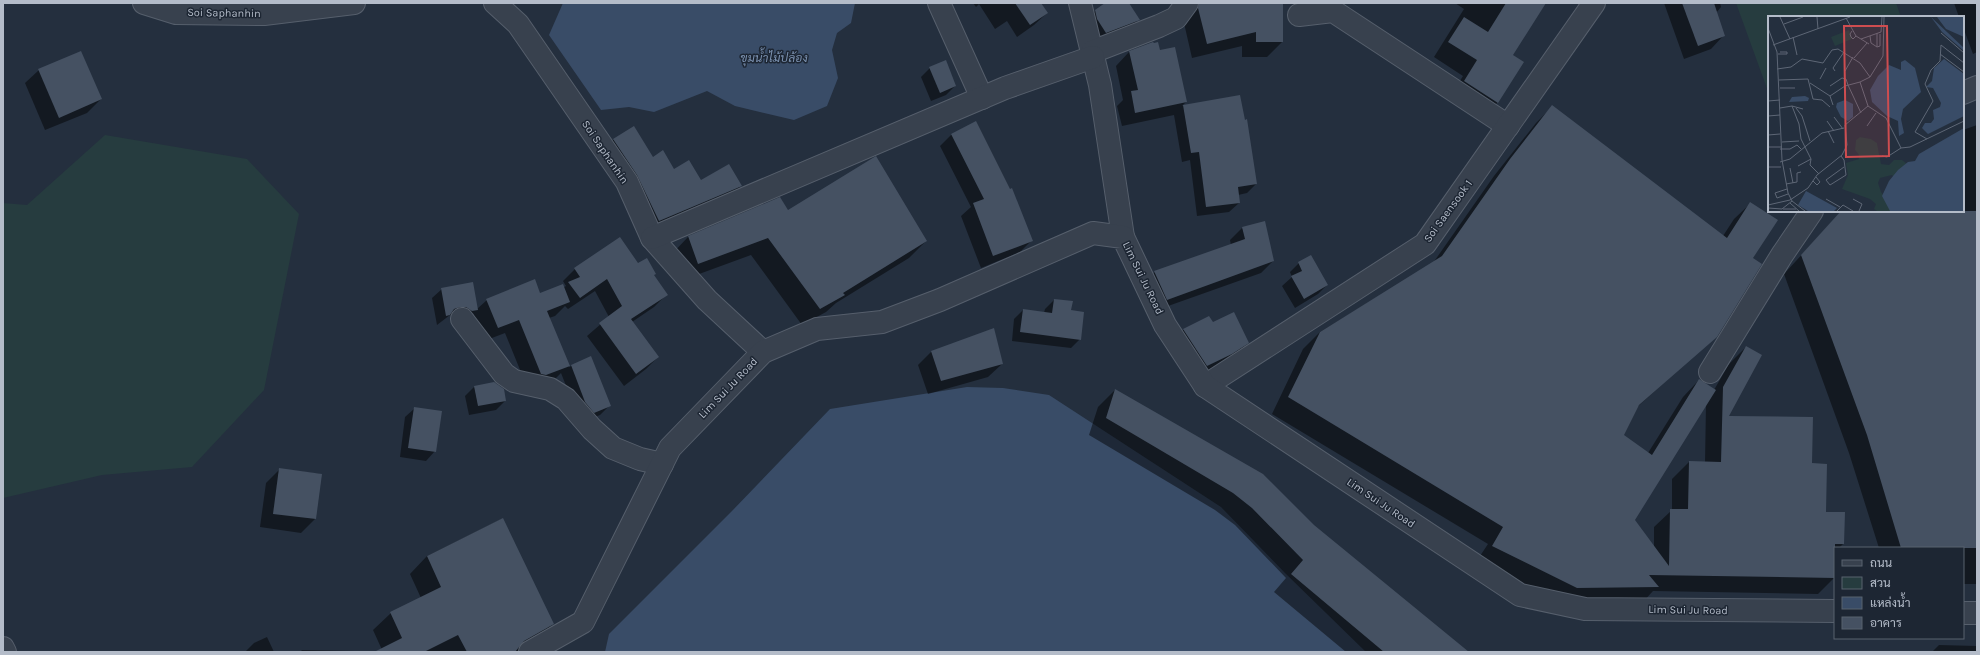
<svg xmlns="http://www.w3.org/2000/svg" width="1980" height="655" font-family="Karla,Sarabun,sans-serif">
<rect width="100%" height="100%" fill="#242f3e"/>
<!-- green -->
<g fill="#263c3f">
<polygon points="1736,3 1896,3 1901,17 1769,17 1769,94"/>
<polygon points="105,135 247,159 299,214 264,390 192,467 102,475 3,498 3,203 27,205"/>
</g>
<!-- water -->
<g fill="#394c67">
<polygon points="563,3 855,3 851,23 837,33 832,50 838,78 827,106 794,120 735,106 707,91 654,112 629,107 601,110 549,35"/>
<polygon points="967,387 1003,388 1049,395 1221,507 1285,573 1366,652 605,652 609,634 732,511 830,409"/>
</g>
<!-- shadow -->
<g fill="#0007" fill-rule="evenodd">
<polygon points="973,3 1040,3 1047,13 1034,25 1017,37 1007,21 995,29 979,4 976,7"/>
<polygon points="1107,3 1128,3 1138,20 1129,29 1096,42 1086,20 1095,11"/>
<polygon points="1195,3 1282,3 1282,42 1267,57 1242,57 1242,46 1192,58 1184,23"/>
<polygon points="1455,3 1545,3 1512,55 1523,62 1497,103 1482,118 1450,97 1463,76 1434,57 1464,9"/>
<polygon points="1664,3 1720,3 1721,7 1716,13 1724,35 1711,49 1684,59"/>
<polygon points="1954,3 1977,3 1977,52 1973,54 1963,27 1963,17 1959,17"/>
<polygon points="1129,52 1160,52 1186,102 1182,106 1239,96 1256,184 1247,193 1238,195 1239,203 1229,212 1197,216 1190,160 1182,162 1174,115 1122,126 1117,106 1123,100 1116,66"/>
<polygon points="930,68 955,86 946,95 931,101 921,77"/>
<polygon points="39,70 101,99 87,113 45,130 25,83"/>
<path d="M1552 107 1723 236 1734 219 1751 203 1752 258 1716 336 1636 408 1623 435 1648 453 1683 397 1699 380 1714 390 1729 364 1746 347 1727 417 1811 464 1825 513H1844L1843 544 1839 548H1835V577L1818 594 1653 591 1642 603 1560 605 1476 562 1488 544 1272 414 1303 349 1320 332 1433 263 1494 176 1536 123ZM1706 404 1705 463 1689 462 1672 479V510L1654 527V547L1634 520Z"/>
<polygon points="1977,125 1977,584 1963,584 1963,548 1879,548 1849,453 1784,274 1842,211 1963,211 1963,130"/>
<polygon points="634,127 652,158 673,170 701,182 741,186 728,199 645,234 600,153 613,140"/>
<polygon points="952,134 1032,240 1020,252 981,268 961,216 971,207 940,146"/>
<polygon points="780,198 788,211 926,241 909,258 836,303 826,312 802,325 751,255 680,281 671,255 688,237"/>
<polygon points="1242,228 1273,261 1261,273 1154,311 1143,284 1155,272 1231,245 1230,240"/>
<polygon points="1299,263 1327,285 1318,294 1295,308 1282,286 1292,277 1290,272"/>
<polygon points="638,265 653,275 666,295 654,307 632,322 658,357 646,369 624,386 587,336 609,317 595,291 568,309 565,306 555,316 549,318 569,367 591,358 609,406 600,415 585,421 576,411 561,373 555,379 527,387 505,333 484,341 473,313 468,319 450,315 437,325 432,298 442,289 477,309 487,300 540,294 563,288 566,286 563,281 575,269"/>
<polygon points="1054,300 1071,302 1070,311 1080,339 1071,348 1012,341 1014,319 1023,310 1044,313 1045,309"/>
<polygon points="1209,317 1212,324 1248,342 1234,356 1217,367 1193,379 1170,343 1183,330"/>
<polygon points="932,351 1002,364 988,377 928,394 918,365"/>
<polygon points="474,387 505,401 496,410 469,415 465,396"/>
<polygon points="1115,390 1314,526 1459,652 1346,652 1274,592 1286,578 1235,525 1215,510 1089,435 1098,407"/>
<polygon points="415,408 435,451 426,461 400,457 405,417"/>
<polygon points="280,469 320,474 315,519 301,533 260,527 266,483"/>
<polygon points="502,519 553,624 535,641 516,652 383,652 373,630 391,613 421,598 410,574 427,556"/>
<polygon points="267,637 274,652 245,652 254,643"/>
<polygon points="1939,645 1977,646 1977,652 1932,652"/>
<polygon points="302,650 355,651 355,652 300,652"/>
</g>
<!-- building -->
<g fill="#455162">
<polygon points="1015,3 1041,3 1048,13 1030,25"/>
<polygon points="1105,3 1129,3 1140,20 1106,33 1097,19 1095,10"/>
<polygon points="1199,3 1283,3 1283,42 1256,42 1256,32 1207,44 1198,8"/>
<polygon points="1506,3 1546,3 1513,55 1524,62 1498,103 1464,81 1477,60 1448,42 1464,17 1488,32"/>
<polygon points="1682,3 1714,3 1725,36 1698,46"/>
<polygon points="1153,42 1154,43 1158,42 1160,50 1175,47 1187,102 1135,113 1131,91 1138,90 1129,51"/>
<polygon points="81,51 102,99 59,118 38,69"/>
<polygon points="946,60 956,86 940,93 929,67"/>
<polygon points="1240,95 1245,120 1247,119 1257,184 1238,187 1240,203 1206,207 1199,152 1191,153 1183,105"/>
<polygon points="1552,105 1727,238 1750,202 1778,220 1753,258 1762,264 1717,337 1639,405 1624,435 1652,455 1699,379 1716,390 1635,520 1669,566 1670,509 1688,509 1689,461 1721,462 1723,387 1746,346 1762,355 1729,416 1813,417 1812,463 1827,464 1826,512 1845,512 1844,544 1835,544 1835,578 1649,575 1659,587 1577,588 1492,546 1503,527 1288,397 1320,332 1442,256 1510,159"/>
<polygon points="976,121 1010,189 1012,188 1033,241 993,256 973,203 984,199 951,134"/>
<polygon points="634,126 653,157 663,150 674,169 689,160 701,180 729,164 742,186 659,221 637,175 613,139"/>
<polygon points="876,156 927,241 843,293 845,295 820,309 768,238 698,264 688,236 780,197 788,210"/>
<polygon points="1841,211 1977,211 1977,548 1901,548 1867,435 1801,255"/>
<polygon points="1265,221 1274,261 1167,300 1154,271 1245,239 1242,227"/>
<polygon points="620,237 638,263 647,258 656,274 654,275 668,295 631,319 659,357 636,374 599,323 622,306 607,279 580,298 568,282 580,277 574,268"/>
<polygon points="1311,255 1328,285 1304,299 1291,276 1302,271 1298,262"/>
<polygon points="535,279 540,293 563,284 570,302 547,311 570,366 546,375 541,374 519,320 498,328 486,299"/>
<polygon points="473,282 478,310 472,311 466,307 460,307 454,309 450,315 446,316 441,288"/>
<polygon points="1054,299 1073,301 1071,310 1084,312 1081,340 1020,332 1023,309 1052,313"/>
<polygon points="1234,312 1249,343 1232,354 1207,366 1183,329 1209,316 1213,322"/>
<polygon points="994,328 1003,364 941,381 931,351"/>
<polygon points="591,356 611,406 594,413 585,402 571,365"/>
<polygon points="494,382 504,389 506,401 478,406 474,386"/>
<polygon points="1115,389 1263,474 1314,525 1469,652 1384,652 1291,574 1303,560 1252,508 1233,493 1106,418"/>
<polygon points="414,407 442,411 436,452 408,448"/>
<polygon points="279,468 322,474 316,519 273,514"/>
<polygon points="503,518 554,624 524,641 515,652 467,652 458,635 424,652 374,652 402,638 390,612 441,587 427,556"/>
</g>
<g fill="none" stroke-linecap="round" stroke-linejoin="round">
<defs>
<g id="minor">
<polyline points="144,3 176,13 264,14 354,3"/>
<polyline points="495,3 518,24 627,182 652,238 707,300 763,352"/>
<polyline points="939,3 982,98"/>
<polyline points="1080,3 1100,85 1123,237"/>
<polyline points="1299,15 1333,11 1508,126"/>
<polyline points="1092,52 1159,26 1176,18 1187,3"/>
<polyline points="1963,93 1977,87"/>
<polyline points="652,238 1005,88 1093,57"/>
<polyline points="462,319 504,374 514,381 550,389 566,399 592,429 613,448 640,459 662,464"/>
<polyline points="1710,372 1782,255 1812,211"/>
<polyline points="1205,386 1425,244 1594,3"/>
<polyline points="1963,613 1977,613"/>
<polyline points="3,648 5,652"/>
<polyline points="530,652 583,622 670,448 763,352 817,329 882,322 940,300 1093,233 1123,237 1165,325 1205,386 1520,595 1585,609 1835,611"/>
</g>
</defs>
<!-- minor casing -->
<use href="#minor" stroke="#565f6c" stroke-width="24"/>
<!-- minor -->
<use href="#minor" stroke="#38414e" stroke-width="22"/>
</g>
<g text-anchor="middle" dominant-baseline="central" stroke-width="3" stroke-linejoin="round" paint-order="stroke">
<!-- street labels -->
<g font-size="11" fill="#b4bcc9" stroke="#1d2633">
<text transform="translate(224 13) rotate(1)">Soi Saphanhin</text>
<text transform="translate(605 152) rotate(56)">Soi Saphanhin</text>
<text transform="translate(1448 211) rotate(-54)">Soi Saensook 1</text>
<text transform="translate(1143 278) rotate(64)">Lim Sui Ju Road</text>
<text transform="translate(728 388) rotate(-46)">Lim Sui Ju Road</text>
<text transform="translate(1381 503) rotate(34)">Lim Sui Ju Road</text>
<text transform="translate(1688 610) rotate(1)">Lim Sui Ju Road</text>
</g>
<!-- water labels -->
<g font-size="12" font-style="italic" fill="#7c92b1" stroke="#1d2633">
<text x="774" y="58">ขุมน้ำไม้ปล้อง</text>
</g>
</g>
<!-- overview -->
<g transform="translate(1768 16)">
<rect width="196" height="196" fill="#242f3e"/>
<path d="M81 14 84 23 67 30 63 21ZM92 121 103 123 109 127 113 148 121 149 126 144H134L139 148 127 163 124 159 112 162 110 167 113 176 127 195H109L106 193 108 188 102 183 74 173 80 159 78 147 91 143V139L87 134 88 124Z" fill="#263c3f"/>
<path d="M163 1 196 32V35L174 16ZM169 1H196V21L178 13ZM176 43 196 58V100L160 118 154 112 157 107H163L166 103 165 94 172 91 173 87 165 72 158 71 164 65 166 52ZM137 44 147 52 153 76 135 93 133 103 136 117 131 120 130 105 119 100 104 86 102 74 110 60 121 49 133 54V46ZM37 80 41 82 40 85 21 86 24 81ZM77 84 85 88V101L80 105 73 101 68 91 69 87ZM196 112V195H122L114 180 121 165 130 154 140 146 147 145 151 138ZM38 175 69 192 66 195H40L30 189Z" fill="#394c67"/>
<path fill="none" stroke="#5e6776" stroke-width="1" d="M12 1 22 23M49 1 50 13M116 1 115 40 102 61 92 66 100 90 118 102 133 132 142 131 196 105M78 2 88 20 101 28M16 8 35 1M0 12 9 36 14 144 20 177 24 185M84 15 82 18 83 21 85 23 88 20M109 17V31M173 17 196 37M102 20 103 27 109 31M25 21 29 39M93 23 113 16 114 1M5 29 82 1M109 31 112 30V18M10 38H19V36H12M172 38 196 56M86 42 99 27M9 53 23 51 34 43 55 47 64 34 70 33 92 47 102 61M67 55 65 52 76 36M77 55 85 41M52 63 58 52M11 64 40 63 45 83 54 84 62 91M42 67 62 80 65 89M80 69 93 97M62 70 74 62 78 63 80 69M12 72H27M62 80 77 70 92 66M0 85 12 84M24 90 31 108 33 123 43 143 30 150M12 92 24 90 35 93M28 92 34 100 42 125M0 100 12 99M66 101 75 113M59 105 66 115M99 110 108 97M60 115 66 127M0 119 12 118M159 123 147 116 165 85 157 68 163 54 172 45 173 29 196 47M14 126 31 125M0 131H14M12 133H22L29 129 33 133M73 140 76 144 78 159 62 169 58 164 76 151M114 140 119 141 133 132M43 143 42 149 51 158M12 146 22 143 54 117 76 112M0 151H13M22 152 25 167M45 165 49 169 52 166 48 161M18 168 29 166V157L33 156M19 173 7 177 9 182 20 178M58 183 72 191M85 183 94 188 91 195M22 184 40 172 49 159 74 139 79 129 77 109 100 90M24 185 37 195M22 187 31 195M0 189 22 184M0 192 14 193 24 185M15 193H28M69 195 75 189 85 195"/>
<path fill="#ce4d50" fill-opacity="0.15" stroke="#ce4d50" stroke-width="2" d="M76 10H119L121 140 78 141Z"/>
<rect width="196" height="196" fill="none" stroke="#b4bcc9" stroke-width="2"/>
</g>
<!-- border -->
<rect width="1980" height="655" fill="none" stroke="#b4bcc9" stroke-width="8"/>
<!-- legend -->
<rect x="1834" y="547" width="130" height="92" fill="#1d2633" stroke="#59626f"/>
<rect x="1842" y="560" width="20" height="6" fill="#38414e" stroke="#59626f"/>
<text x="1870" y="567" font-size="12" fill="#b4bcc9">ถนน</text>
<rect x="1842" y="577" width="20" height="12" fill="#263c3f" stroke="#59626f"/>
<text x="1870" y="587" font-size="12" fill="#b4bcc9">สวน</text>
<rect x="1842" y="597" width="20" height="12" fill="#394c67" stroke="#59626f"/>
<text x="1870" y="607" font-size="12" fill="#b4bcc9">แหล่งน้ำ</text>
<rect x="1842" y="617" width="20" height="12" fill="#455162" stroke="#59626f"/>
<text x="1870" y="627" font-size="12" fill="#b4bcc9">อาคาร</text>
</svg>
